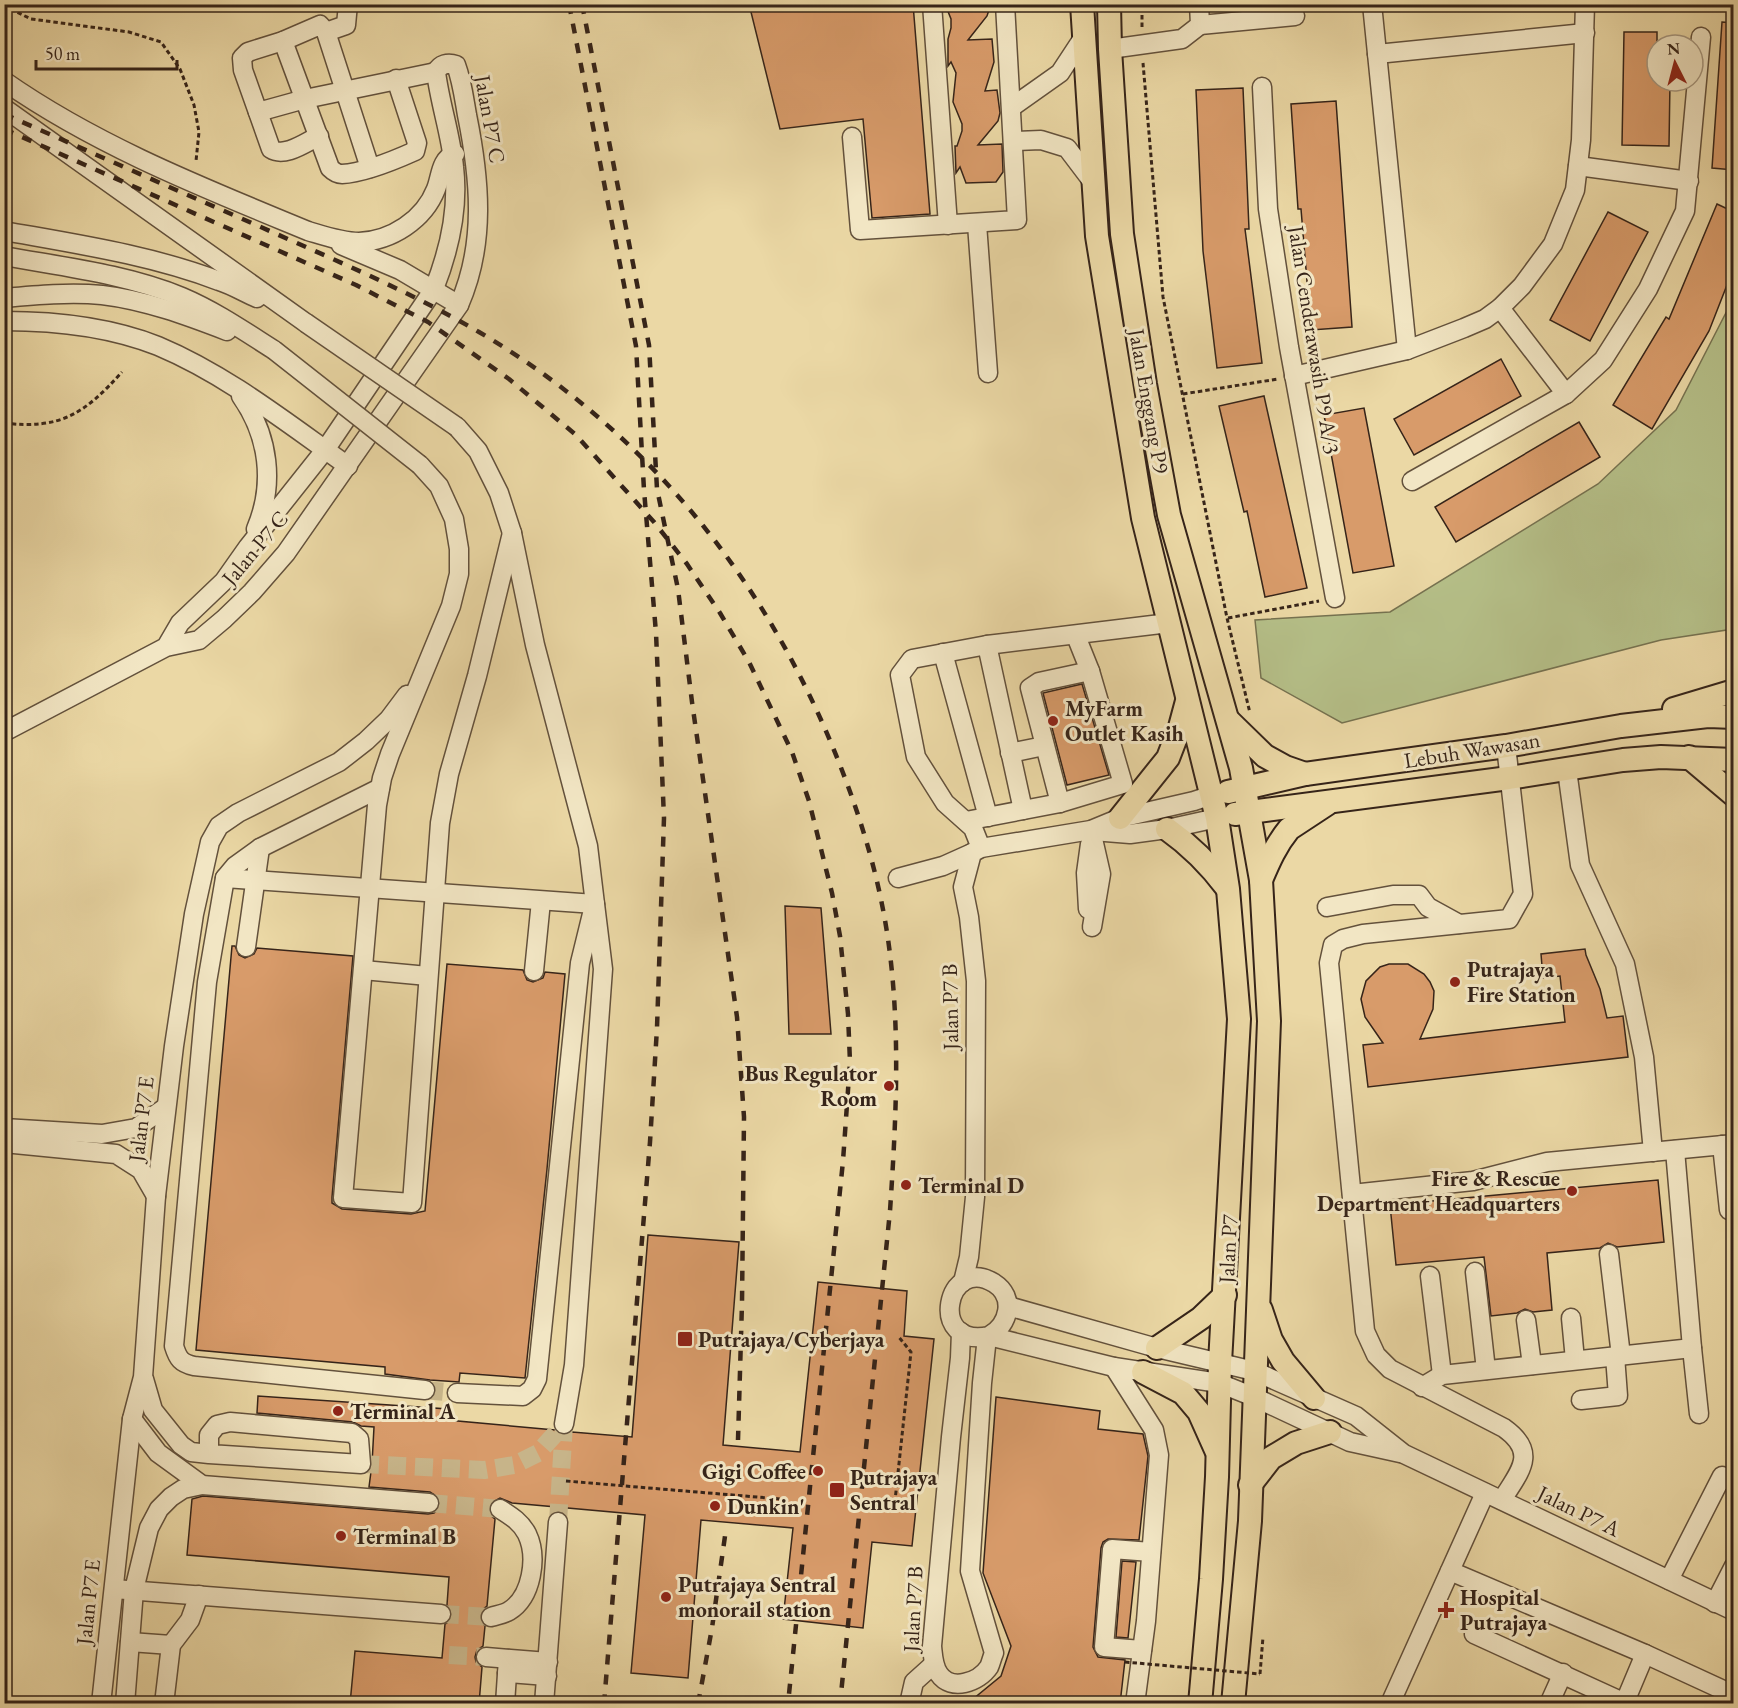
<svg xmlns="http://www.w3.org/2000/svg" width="1738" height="1708" font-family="'EB Garamond',serif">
<rect width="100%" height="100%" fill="#ebd8a5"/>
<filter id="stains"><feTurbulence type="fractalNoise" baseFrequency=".00333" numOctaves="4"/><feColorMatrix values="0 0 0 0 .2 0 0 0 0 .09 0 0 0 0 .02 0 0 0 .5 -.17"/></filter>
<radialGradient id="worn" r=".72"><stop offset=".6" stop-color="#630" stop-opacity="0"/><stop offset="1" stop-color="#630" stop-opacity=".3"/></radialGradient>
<!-- green -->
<polygon fill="#b5bf88" stroke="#767250" stroke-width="1.5" points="1733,299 1733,629 1661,640 1342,723 1261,678 1255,620 1390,612 1598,484 1676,410"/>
<!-- building -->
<g fill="#d89b6a" stroke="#362419" stroke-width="1.5">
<polygon points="749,4 913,4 930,214 872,218 863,119 780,129"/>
<polygon points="945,4 991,4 987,16 968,40 992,39 994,62 985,91 997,90 1000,113 998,121 978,145 1002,144 1003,172 996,182 966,183 960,167 956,173 955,146 957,146 962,131 962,124 953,102 956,73 951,62 948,66 948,39 951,28 951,19"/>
<polygon points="1722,22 1734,23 1734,170 1712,168"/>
<polygon points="1624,32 1657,32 1657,81 1670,81 1669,146 1622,145"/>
<polygon points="1243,88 1249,229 1245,229 1262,363 1217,368 1203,251 1196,90"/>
<polygon points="1336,101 1352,327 1311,330 1301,209 1298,209 1291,104"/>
<polygon points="1717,204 1734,212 1734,267 1709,331 1652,429 1613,405 1666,317 1669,319"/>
<polygon points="1608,212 1648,232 1590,341 1550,320"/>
<polygon points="1501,359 1521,396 1414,455 1394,419"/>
<polygon points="1264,396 1307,588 1265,597 1247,511 1244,512 1219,406"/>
<polygon points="1364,408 1394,566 1353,573 1324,415"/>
<polygon points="1579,422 1600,457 1456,542 1435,507"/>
<polygon points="1082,684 1109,775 1067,785 1043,693"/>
<polygon points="785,906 821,908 831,1034 789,1034"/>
<polygon points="232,946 235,946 239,955 245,958 254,954 257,948 353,956 332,1197 332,1203 342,1209 411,1214 425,1211 447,964 523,970 527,980 533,982 543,978 545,972 565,974 547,1169 525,1378 460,1373 459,1382 430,1380 385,1374 385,1367 196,1350"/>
<polygon points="1585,949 1586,955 1600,989 1607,1018 1623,1016 1628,1057 1368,1087 1363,1045 1383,1043 1365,1017 1361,999 1366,981 1380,967 1389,964 1408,964 1424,974 1430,982 1434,991 1433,1009 1420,1039 1565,1022 1560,976 1543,978 1541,954"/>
<polygon points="1658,1180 1664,1242 1617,1247 1608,1243 1600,1248 1547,1253 1552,1310 1533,1312 1525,1309 1517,1313 1491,1316 1484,1257 1396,1265 1390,1205"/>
<polygon points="648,1235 739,1242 723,1445 800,1452 818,1282 907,1291 904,1336 934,1339 912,1546 872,1542 863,1628 783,1619 793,1528 701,1520 688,1678 631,1673 645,1515 512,1503 500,1498 491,1503 489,1508 490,1515 495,1519 487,1606 482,1610 480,1615 480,1621 485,1626 483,1646 477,1650 475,1657 476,1662 482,1667 479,1704 350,1704 355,1651 442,1658 445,1624 450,1621 452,1615 451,1609 447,1605 449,1577 187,1555 192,1499 203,1496 428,1514 434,1513 439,1509 440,1503 439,1498 430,1492 369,1487 372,1464 374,1427 361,1426 353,1422 257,1413 258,1396 448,1409 447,1420 555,1430 563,1435 572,1432 632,1437"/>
<polygon points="996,1397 1100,1411 1098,1429 1143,1434 1148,1456 1139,1540 1108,1539 1103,1542 1101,1548 1093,1647 1098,1657 1125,1660 1120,1704 967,1704 1001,1676 1011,1646 983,1573"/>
<polygon points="1122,1561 1136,1562 1128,1638 1116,1637"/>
</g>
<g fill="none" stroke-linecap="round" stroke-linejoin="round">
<!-- minor-tunnel -->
<g stroke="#c7b489" stroke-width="18" stroke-dasharray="18 9" stroke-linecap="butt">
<polyline points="425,1390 457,1393"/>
<polyline points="361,1464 484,1470 514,1465 538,1453 564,1424"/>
<polyline points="429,1503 500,1509"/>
<polyline points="558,1522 564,1424"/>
<polyline points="441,1614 491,1617"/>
<polyline points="449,1655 486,1657"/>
</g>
<defs>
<g id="minor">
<polyline points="932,4 948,225"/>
<polyline points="1372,4 1407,350"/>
<polyline points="1200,25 1295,16"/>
<polyline points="326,32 346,25 348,4"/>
<path d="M283 41 330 168C333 171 337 174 342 174 364 173 395 160 415 151L417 143 396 79"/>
<polyline points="1110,49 1182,39 1200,25 1199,4"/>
<polyline points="1377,54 1585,33"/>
<path d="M4 81C97 146 204 188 308 231 325 236 342 242 359 242 391 241 424 220 436 189 441 177 440 159 455 154"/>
<polyline points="1262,87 1268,209 1289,347 1335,598"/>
<polyline points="1012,107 1060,73 1085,35"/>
<polyline points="4,108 306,323"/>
<polyline points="258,112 305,99 436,72"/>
<path d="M319 136C306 142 285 158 271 149L243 70 242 58 248 52 283 41 320 25 326 32 370 168"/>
<polyline points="852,137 860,230 1017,220 1005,4"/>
<polyline points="1013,141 1041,140 1067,148 1092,181"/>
<polyline points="1578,166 1689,181"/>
<polyline points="977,224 988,373"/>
<path d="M4 231C76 244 151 255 219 281 232 285 245 293 257 298"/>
<polyline points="341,245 400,270 459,305"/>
<path d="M4 256C64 267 126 274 182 297 215 311 244 331 274 350"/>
<path d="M4 298C37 295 70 292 102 295 145 300 188 316 227 331"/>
<polyline points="1500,308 1566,394"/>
<path d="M4 321C56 321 110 327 158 346 227 375 287 423 348 466"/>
<polyline points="1294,376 1407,350 1464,328 1485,319 1500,308 1522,286 1553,244 1575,190 1581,140 1585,4"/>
<path d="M241 396C269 436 275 484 256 529"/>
<polyline points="457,427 478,451 499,493 512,533 535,645 588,846 595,904 603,969 574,1365 564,1424"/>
<polyline points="420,465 439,486 454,519 459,549 459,574 451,606 390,754 382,778 377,805 343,1198 412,1203 440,823 449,774 477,676 512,533"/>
<polyline points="1412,481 1566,394 1603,360 1648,289 1685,211 1701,37"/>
<polyline points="987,645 1023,810"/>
<polyline points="943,653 988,817"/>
<path d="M4 732 166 647 199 640 224 619 252 592 286 553 459 305C486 244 480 179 467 115 464 98 462 81 456 65 448 62 440 64 436 72 440 104 451 135 454 167 459 209 449 251 434 289L325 450 248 547 224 581 180 623 166 647"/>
<polyline points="1010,753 1044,746"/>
<polyline points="1567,770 1580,865 1625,964 1644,1057 1653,1152"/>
<path d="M380 788 260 848 235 866 225 878 207 982 174 1346C178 1359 181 1363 194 1366L425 1390"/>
<polyline points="1060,803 1030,688 1039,682 1090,671"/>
<polyline points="966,821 1060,803 1123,784 1090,671 1076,636"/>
<polyline points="1091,830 1101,874 1092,927"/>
<polyline points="1093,831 1130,834 1167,829 1217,818"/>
<polyline points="981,848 973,828 945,803 916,757 900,675 912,659 987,645 1169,623"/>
<polyline points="225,878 595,904"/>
<polyline points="898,878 943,866 972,853"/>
<polyline points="1327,907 1393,895 1419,895 1428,907 1459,924"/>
<polyline points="1088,909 1086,873 1090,844"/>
<polyline points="246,947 260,848"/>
<polyline points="363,970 428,976"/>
<polyline points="534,971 541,901"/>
<polyline points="4,1128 102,1134 136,1128 166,1107"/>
<polyline points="4,1143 116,1154 141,1170 156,1196"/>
<polyline points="1722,1145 1729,1210"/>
<polyline points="1352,1194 1473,1181 1547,1162 1734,1144"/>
<polyline points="1609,1254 1621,1356"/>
<polyline points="1475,1272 1486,1370"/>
<polyline points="1430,1276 1442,1375"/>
<polyline points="963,1282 969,1257 975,1197 976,981 969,917 963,887 972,853 981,848 1091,830 1120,818 1194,801 1212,795"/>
<polyline points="1008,1306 1157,1348 1254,1371 1356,1416 1404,1454 1734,1611"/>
<polyline points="1571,1318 1575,1360"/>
<polyline points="1526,1320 1532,1365"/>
<path d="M961 1332 960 1358 951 1437 932 1646C933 1655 933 1666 939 1674 951 1692 979 1682 989 1667 991 1663 992 1657 994 1653L970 1571 982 1383 987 1337"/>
<path d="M989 1336C1009 1325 1016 1297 994 1283 946 1254 927 1349 989 1336L1114 1367 1219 1383 1254 1397 1350 1442 1400 1453"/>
<polyline points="1692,1348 1699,1414"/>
<polyline points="1114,1367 1154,1430 1159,1455 1146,1621 1135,1704"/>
<polyline points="144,1379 153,1410 181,1445 191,1452 209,1454 361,1464 359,1439 352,1433 230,1422 217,1425 209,1435 209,1454"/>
<polyline points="1422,1387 1442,1375 1692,1348 1675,1150"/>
<polyline points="457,1393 523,1396 532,1389 537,1379 580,963 592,914"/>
<polyline points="1581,1400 1618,1396 1615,1356"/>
<polyline points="132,1419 158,1453 202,1485 429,1503"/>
<path d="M1502 1500C1519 1472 1539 1453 1504 1428L1390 1369 1376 1355 1365 1331 1329 963 1333 945 1343 939 1363 934 1509 919 1523 894 1506 746"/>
<polyline points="1450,1571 1645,1654 1734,1695"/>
<polyline points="1669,1580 1722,1476 1734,1483"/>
<polyline points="114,1589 441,1614"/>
<polyline points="1715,1603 1734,1566"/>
<path d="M491 1617C497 1615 504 1614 509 1611 532 1597 538 1557 527 1534 521 1522 511 1516 500 1509"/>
<polyline points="1474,1634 1625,1703"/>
<polyline points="130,1642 171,1645"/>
<polyline points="1142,1650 1104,1647 1112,1549 1151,1552"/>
<polyline points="486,1657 548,1662"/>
<polyline points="507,1673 547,1676"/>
<polyline points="101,1704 132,1419 143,1377 156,1196 174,1046 194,914 210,842 219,826 238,813 339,762 366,741 389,719 407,695"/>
<polyline points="125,1704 134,1590 149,1528 159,1509 171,1497 183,1489 202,1485"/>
<polyline points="164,1704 171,1645 190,1620 199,1595"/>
<polyline points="505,1704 508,1659"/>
<polyline points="544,1704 558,1522"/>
<polyline points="909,1704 914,1682 934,1664"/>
<polyline points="1390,1704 1485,1493"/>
<polyline points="1549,1704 1563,1673"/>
<polyline points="1624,1704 1645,1654"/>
</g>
<g id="major">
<polyline points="1082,4 1097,236 1143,518 1217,818 1228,889 1239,1019 1220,1363 1217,1477 1211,1579 1200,1704"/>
<polyline points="1109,4 1110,49 1122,234 1145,384 1169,515 1241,768 1261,880 1269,1021 1250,1521 1233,1704"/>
<polyline points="1674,709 1734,691"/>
<polyline points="1229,721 1265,756 1285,767 1305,774"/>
<polyline points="1689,757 1734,795"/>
<polyline points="1228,792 1305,774 1506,746 1621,726 1708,716 1734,717"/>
<polyline points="1235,814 1509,778 1623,760 1661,757 1734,760"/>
<polyline points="1120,818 1168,758 1180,727 1187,701"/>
<path d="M1167 829C1191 846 1209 864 1227 888"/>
<path d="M1261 880C1269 861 1276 845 1289 829L1327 804"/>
<polyline points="1261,1310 1271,1340 1283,1361 1314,1398"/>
<polyline points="1157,1348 1201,1318 1225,1295"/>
<polyline points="1143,1372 1183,1393 1199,1412 1216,1450"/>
<polyline points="1250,1485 1271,1458 1296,1443 1330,1432"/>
</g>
</defs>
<!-- minor casing -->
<use href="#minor" stroke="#63513c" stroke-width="21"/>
<!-- major casing -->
<use href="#major" stroke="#362419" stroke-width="26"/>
<!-- path -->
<g stroke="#362419" stroke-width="3" stroke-dasharray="4.5 3" stroke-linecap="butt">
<polyline points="4,6 31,19 129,32 161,42 180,69 194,105 199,132 196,161"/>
<polyline points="1142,27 1142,4"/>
<polyline points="1143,63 1163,297 1227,618 1250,713"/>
<polyline points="1183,394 1278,379"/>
<path d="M4 423C61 430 85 413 122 372"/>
<polyline points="1228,618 1319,601"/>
<polyline points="894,1510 911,1352 898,1336"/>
<polyline points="1260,1674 1263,1637"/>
</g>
<!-- minor -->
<use href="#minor" stroke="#f2e6c4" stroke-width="18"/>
<!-- major -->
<use href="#major" stroke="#ebd8a5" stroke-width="22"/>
<!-- rail -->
<g stroke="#362419" stroke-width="4.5" stroke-dasharray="10 10" stroke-linecap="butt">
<polyline points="569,4 636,346 644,490 656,633 664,818 657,1028 650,1142 604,1704"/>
<polyline points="582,4 649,345 657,489 678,589 692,702 737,1017 744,1117 742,1303 738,1440"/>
<path d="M4 114C88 151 171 188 254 224 330 258 407 290 479 332 647 431 766 579 838 760 861 818 879 877 888 939 901 1030 896 1121 890 1211L840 1704"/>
<polyline points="4,129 356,285 428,322 509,379 576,435 654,522 687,564 720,613 749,662 792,752 809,801 832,893 840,936 848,1014 850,1062 843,1161 788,1704"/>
<polyline points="698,1704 712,1628 726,1529"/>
</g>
<defs>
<g id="minor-bridge">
<polyline points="306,323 457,427"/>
<polyline points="274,350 420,465"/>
</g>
</defs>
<!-- minor-bridge casing -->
<use href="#minor-bridge" stroke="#63513c" stroke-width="21" stroke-linecap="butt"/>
<!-- path-bridge -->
<g stroke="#362419" stroke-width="3" stroke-dasharray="4.5 3" stroke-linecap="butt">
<polyline points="566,1481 781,1499"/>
<polyline points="1125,1662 1260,1674"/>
</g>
<!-- minor-bridge -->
<use href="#minor-bridge" stroke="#f2e6c4" stroke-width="18"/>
</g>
<!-- markers -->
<g fill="#8f2418" stroke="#f2e6c4" stroke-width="2">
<circle cx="1053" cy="721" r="6"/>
<circle cx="1455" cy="982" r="6"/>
<circle cx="889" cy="1086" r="6"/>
<circle cx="906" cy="1185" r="6"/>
<circle cx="1572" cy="1191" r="6"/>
<rect x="677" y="1331" width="16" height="16" rx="3"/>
<circle cx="338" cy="1411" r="6"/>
<circle cx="818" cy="1471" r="6"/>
<rect x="829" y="1482" width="16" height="16" rx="3"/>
<circle cx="715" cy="1506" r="6"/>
<circle cx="341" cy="1536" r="6"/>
<circle cx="666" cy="1597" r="6"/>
<path d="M1443 1601h6v6h6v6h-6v6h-6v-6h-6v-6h6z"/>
</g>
<g text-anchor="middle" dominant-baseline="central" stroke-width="6" stroke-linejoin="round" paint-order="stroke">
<!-- street labels -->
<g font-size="22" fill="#362419" stroke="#f2e6c4">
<text transform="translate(490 119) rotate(80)">Jalan P7 C</text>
<text transform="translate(1314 340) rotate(81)">Jalan Cenderawasih P9 A/3</text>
<text transform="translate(1149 401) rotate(80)">Jalan Enggang P9</text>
<text transform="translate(255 548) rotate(-50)">Jalan P7 C</text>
<text transform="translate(1472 750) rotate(-9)">Lebuh Wawasan</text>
<text transform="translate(950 1007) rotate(-91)">Jalan P7 B</text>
<text transform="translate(141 1119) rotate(-83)">Jalan P7 E</text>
<text transform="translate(1228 1249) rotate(-87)">Jalan P7</text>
<text transform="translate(1579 1511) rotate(26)">Jalan P7 A</text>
<text transform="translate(88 1602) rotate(-84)">Jalan P7 E</text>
<text transform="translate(913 1609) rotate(-87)">Jalan P7 B</text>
</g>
<!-- poi labels -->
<g font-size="22" font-weight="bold" fill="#362419" stroke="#f2e6c4" text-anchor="start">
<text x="1065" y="708">MyFarm<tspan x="1065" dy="25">Outlet Kasih</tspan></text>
<text x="1467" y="969">Putrajaya<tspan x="1467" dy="25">Fire Station</tspan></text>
<text x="877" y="1073" text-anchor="end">Bus Regulator<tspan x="877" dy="25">Room</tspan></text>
<text x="1560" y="1178" text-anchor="end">Fire &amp; Rescue<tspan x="1560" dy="25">Department Headquarters</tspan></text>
<text x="918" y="1185">Terminal D</text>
<text x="698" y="1339">Putrajaya/Cyberjaya</text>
<text x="350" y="1411">Terminal A</text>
<text x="806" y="1471" text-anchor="end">Gigi Coffee</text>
<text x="850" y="1477">Putrajaya<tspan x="850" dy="25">Sentral</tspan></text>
<text x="727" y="1506">Dunkin'</text>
<text x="353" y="1536">Terminal B</text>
<text x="678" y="1584">Putrajaya Sentral<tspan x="678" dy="25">monorail station</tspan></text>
<text x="1460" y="1597">Hospital<tspan x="1460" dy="25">Putrajaya</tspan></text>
</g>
</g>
<!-- margin -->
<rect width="1738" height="1708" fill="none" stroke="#ebd8a5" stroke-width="24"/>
<rect x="6" y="6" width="1726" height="1696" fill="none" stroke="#362419" stroke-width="3"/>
<rect x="12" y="12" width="1714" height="1684" fill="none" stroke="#362419" stroke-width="1.5"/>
<!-- north arrow -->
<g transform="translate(1675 63) rotate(354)"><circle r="28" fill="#f2e6c4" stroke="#a79880" stroke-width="1.5"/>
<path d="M0-4.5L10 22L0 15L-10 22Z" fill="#8f2418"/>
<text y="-9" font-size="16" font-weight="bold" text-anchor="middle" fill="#362419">N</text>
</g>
<!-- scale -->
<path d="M36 60v9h141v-9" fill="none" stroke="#362419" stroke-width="3"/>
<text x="45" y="60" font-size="18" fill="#362419" stroke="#f2e6c4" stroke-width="4.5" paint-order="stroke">50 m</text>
<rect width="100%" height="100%" filter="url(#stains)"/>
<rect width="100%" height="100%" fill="url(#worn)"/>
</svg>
